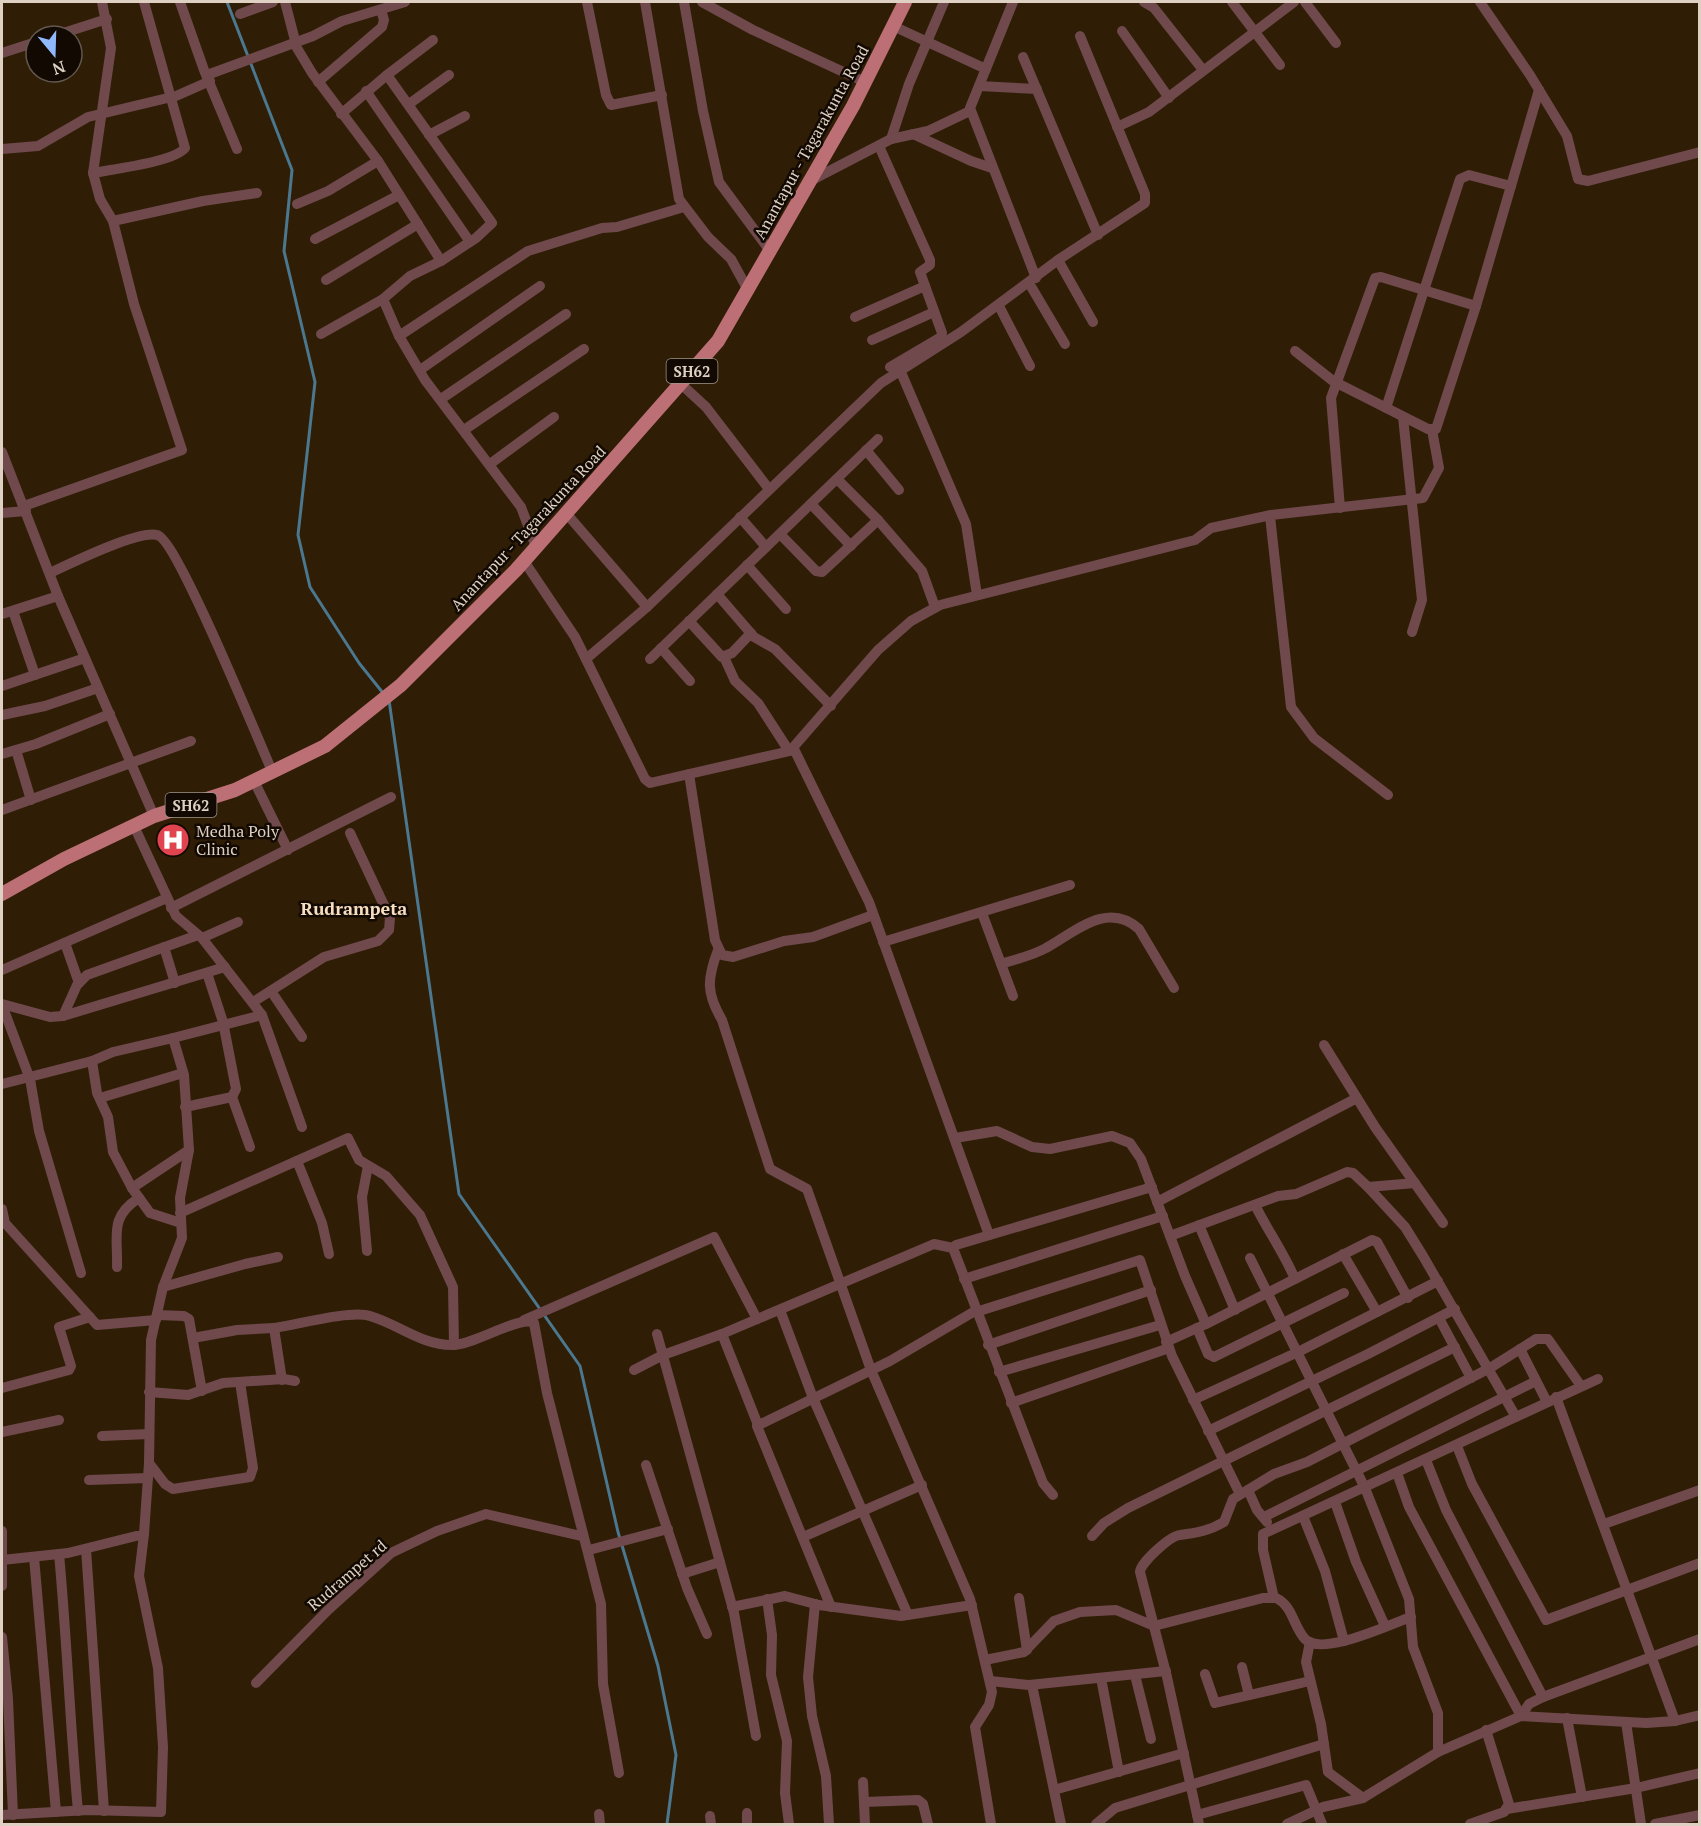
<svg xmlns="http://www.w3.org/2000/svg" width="1701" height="1826" font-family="'PT Serif',serif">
<rect width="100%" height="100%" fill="#2f1d05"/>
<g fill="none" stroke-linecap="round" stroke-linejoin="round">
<!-- stream -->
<g stroke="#4b778f" stroke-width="3">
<polyline points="227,2 292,170 284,251 315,382 298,535 310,587 359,663 383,693"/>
<polyline points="389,700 459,1194 580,1366 618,1532 658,1666 676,1755 667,1824"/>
</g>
<!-- minor -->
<g stroke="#6f494c" stroke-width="10">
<polyline points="180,2 204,70 237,149"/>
<polyline points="285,2 297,48 312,73 378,161 441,261 410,276 383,299 399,336 425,380 521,507 536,547"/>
<polyline points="587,2 606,95 611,105 662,95"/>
<polyline points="645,2 679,199 708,237 731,259 748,290"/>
<polyline points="684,2 703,111 719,182 770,251"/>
<polyline points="702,2 753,30 865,82"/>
<polyline points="1013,2 970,108 1036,278"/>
<polyline points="1144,2 1154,8 1203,70"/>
<polyline points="1232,2 1280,65"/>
<polyline points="1305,2 1336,43"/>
<polyline points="1480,2 1530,75 1567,136 1578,179 1588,181 1700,152"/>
<polyline points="240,14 273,2"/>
<polyline points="893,26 986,69"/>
<polyline points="1122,31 1169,98"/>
<polyline points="54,36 107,19"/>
<polyline points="2,53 36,42"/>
<polyline points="1023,57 1098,235"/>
<polyline points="207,75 313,36 342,21 405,2"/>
<polyline points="387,75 433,40"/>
<polyline points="318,82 382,27 384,20 381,10"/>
<polyline points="979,86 1037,89"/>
<polyline points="366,91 470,242"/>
<polyline points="409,104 449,75"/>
<polyline points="341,114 387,75 492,223 476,238 441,261"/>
<polyline points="1117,127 1149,112 1294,2"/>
<polyline points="913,134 971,161 992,168"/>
<polyline points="429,135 465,116"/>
<polyline points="891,139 909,84 944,2"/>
<polyline points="879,146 930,260 930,265 920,272 942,333 941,337 890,367"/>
<polyline points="2,149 38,146 88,117 176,96 210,81"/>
<path d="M93 173C113 169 174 162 185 148L144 2"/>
<polyline points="810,181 891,139 928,131 970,111"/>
<polyline points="297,204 328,191 378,161"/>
<polyline points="113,221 203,201 257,193"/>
<polyline points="315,239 399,195"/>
<polyline points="1058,260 1093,322"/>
<polyline points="326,280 418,224"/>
<polyline points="1029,283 1065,344"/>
<polyline points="999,306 1030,366"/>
<polyline points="855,317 925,286"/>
<polyline points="321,334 383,299"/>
<polyline points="399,336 528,251 602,228 617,227 684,207"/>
<polyline points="872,340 934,312"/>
<polyline points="1295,351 1333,381 1428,429 1436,429 1476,306 1539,90"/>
<polyline points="420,370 540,286"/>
<polyline points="900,370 966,524 977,595"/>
<polyline points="681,384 706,407 769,489"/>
<polyline points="441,399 566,314"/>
<polyline points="1386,408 1460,179 1469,175 1511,186"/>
<polyline points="1403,417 1422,600 1412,632"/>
<polyline points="464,430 584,349"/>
<polyline points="866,450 899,490"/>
<polyline points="2,452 58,596 154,816"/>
<polyline points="490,464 554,417"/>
<polyline points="837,479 878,520 922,571 935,607"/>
<polyline points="811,504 851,546"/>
<polyline points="24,506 182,450 134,304 113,221 100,199 93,173 111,48 102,2"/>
<polyline points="1340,508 1331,398 1375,278 1381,277 1476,306"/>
<polyline points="2,513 26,511"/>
<polyline points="566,513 647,607"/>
<polyline points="1270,516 1291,707 1314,738 1388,795"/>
<polyline points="740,517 766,547"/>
<polyline points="780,534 816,571 822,572 878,520"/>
<polyline points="524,561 575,637 645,779 650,783 790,751 878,650 911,621 940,605 1195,540 1211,528 1271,515 1423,498 1439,468 1432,430"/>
<polyline points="747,565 786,609"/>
<path d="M50 573C69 564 138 530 157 535 177 539 258 740 272 771"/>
<polyline points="717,594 754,637 775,649 831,706"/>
<polyline points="13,611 35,675"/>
<polyline points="2,614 58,596"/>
<polyline points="689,621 722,657 732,653 751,633"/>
<polyline points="661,648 690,681"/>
<polyline points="724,657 735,681 758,703 789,751"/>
<polyline points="586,659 647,607 881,383 961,332 1058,260 1145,203 1145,194 1080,36"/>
<polyline points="650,659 878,439"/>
<polyline points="2,686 85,658"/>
<polyline points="2,715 45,706 98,688"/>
<polyline points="794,749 869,902 989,1235"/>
<polyline points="16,750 31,800"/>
<polyline points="2,754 36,744 110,714"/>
<polyline points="689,774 715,940 722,955 733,957 784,941 813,937 873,915"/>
<polyline points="254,781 288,850"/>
<polyline points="2,810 191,741"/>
<polyline points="134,826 176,916 202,938 262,1015 302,1127"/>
<polyline points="171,908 391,797"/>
<polyline points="982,913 1013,996"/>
<polyline points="202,938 238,922"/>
<polyline points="883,942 1070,885"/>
<polyline points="65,943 79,983"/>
<polyline points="164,947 175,983"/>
<path d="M718 950C707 979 706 993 722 1020L770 1169 807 1189 871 1370 970 1599 992 1692 989 1705 975 1727 991 1824"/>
<path d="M1001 964C1016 959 1032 956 1046 948 1074 933 1107 900 1139 929L1174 988"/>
<polyline points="2,970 167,898"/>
<polyline points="207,973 223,1022 236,1089 232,1097"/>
<polyline points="271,991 302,1037"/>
<polyline points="253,1002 324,957 378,941 389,930 390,918 350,833"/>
<polyline points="2,1004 50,1017 63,1016 225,967"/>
<polyline points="2,1005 30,1079 39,1131 81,1273"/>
<polyline points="63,1016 77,985 87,975 198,935"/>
<polyline points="173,1038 262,1015"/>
<polyline points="1324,1045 1375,1127 1443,1223"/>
<polyline points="2,1084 92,1061"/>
<polyline points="100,1098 183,1073"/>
<polyline points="185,1107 232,1097 250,1147"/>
<polyline points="955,1138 997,1131 1032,1147 1050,1149 1112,1136 1130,1143 1141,1159 1185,1276 1206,1324"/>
<polyline points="297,1161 322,1223 329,1254"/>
<polyline points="1368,1187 1405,1227 1423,1256 1516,1417"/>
<polyline points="132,1188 189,1150"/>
<polyline points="1157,1202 1357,1098"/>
<path d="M1255 1205C1268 1231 1284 1253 1295 1279"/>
<polyline points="2,1209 5,1223 97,1325 156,1320"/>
<polyline points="180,1213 348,1138 359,1160 386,1176 420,1215 453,1287 454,1345"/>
<polyline points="1199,1225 1235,1310"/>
<polyline points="1170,1236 1278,1196 1296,1194 1347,1172 1353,1173 1368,1187 1415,1183"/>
<polyline points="367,1251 362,1197 368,1166"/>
<polyline points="1343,1254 1377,1312"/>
<polyline points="1250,1258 1365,1488 1409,1599 1413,1647 1438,1713 1438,1752"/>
<path d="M117 1267C118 1235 109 1217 139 1198"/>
<polyline points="964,1279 1163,1216"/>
<polyline points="163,1287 245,1264 278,1257"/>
<polyline points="780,1310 813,1398 908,1615"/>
<polyline points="976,1312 1140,1260 1172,1356 1240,1494"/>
<polyline points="157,1315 184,1316 189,1319 202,1391"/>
<polyline points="1439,1318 1471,1378"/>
<polyline points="524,1320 714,1237 757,1319"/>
<path d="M274 1328C296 1325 350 1310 370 1316 398 1324 421 1345 452 1345 472 1346 522 1314 534 1323L547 1393 601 1604 603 1684 619 1773"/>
<polyline points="1197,1328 1208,1354 1214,1357 1344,1293"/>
<polyline points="657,1334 734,1613 756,1736"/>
<polyline points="722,1334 758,1425"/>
<polyline points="193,1338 237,1330 274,1328 282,1380"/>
<polyline points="1166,1342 1206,1324 1372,1240 1377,1242 1408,1298"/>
<polyline points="988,1345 1151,1290"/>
<polyline points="1520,1349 1547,1402"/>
<polyline points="634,1370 663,1355 722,1334 934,1244 953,1248"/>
<polyline points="999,1372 1160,1325"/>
<polyline points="2,1388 69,1370 71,1366 59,1327 90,1317"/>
<polyline points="149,1392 188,1395 223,1383 284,1379 295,1381"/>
<polyline points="1556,1397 1675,1721"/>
<polyline points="1193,1400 1298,1352 1438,1281"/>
<polyline points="1011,1403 1169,1348"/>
<polyline points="1208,1431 1368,1354 1455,1309"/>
<polyline points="2,1432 59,1420"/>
<polyline points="102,1436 149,1434"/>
<polyline points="1457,1446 1472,1484 1546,1620 1700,1563"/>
<polyline points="1426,1460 1446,1510 1543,1697"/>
<polyline points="149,1463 165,1484 173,1489 250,1477 253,1468 240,1382"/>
<polyline points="646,1465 687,1588 707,1634"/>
<polyline points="1397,1473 1409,1507 1521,1716"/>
<polyline points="89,1480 148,1478"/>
<polyline points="1248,1490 1257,1510 1267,1522"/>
<polyline points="1053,1495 1043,1483 953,1248 956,1245 1152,1187"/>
<polyline points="1335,1502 1356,1562 1385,1626"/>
<polyline points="1303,1516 1325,1571 1344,1641"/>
<polyline points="1264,1517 1536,1381"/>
<polyline points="1604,1524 1700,1490"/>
<polyline points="2,1531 2,1586"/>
<polyline points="1092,1536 1104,1523 1128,1508 1455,1347"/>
<polyline points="803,1537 922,1485"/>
<polyline points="86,1549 104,1811"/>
<polyline points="589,1550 668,1529"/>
<path d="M59 1554C67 1640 70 1725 78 1811"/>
<polyline points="34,1557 56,1812"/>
<polyline points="2,1560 68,1553 144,1534 149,1463 151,1340 163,1287 182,1238 180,1198 189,1150 184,1075 173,1038 113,1052 92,1061 97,1093 108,1117 113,1152 132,1188 150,1213 181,1223"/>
<polyline points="682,1574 720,1562"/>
<polyline points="1019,1598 1027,1650"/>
<polyline points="1274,1598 1263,1550 1263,1534 1598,1379"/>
<polyline points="767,1599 772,1635 771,1675 787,1741 785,1793 789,1824"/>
<polyline points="815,1604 808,1677 812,1716 826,1776 829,1824"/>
<polyline points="732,1607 785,1596 819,1605 901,1616 972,1605"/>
<polyline points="831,1607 757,1426 890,1361 975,1311"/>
<polyline points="2,1637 8,1699 13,1815"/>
<polyline points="1310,1642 1306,1662 1321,1724 1328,1772 1363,1798"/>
<path d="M985 1660 1024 1652 1054 1621 1080 1612 1116 1610 1154 1626 1263 1598H1276C1293 1606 1293 1626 1305 1639 1322 1657 1390 1624 1411 1617"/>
<polyline points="1242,1667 1249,1695"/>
<polyline points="1205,1674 1215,1703 1310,1681"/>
<polyline points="1135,1675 1151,1739"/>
<polyline points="1101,1678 1119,1772"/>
<polyline points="990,1681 1029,1685 1166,1671"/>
<polyline points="256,1683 328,1610 391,1553 437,1531 486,1514 581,1536"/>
<polyline points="1032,1685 1061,1824"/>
<polyline points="1521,1716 1529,1704 1543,1697 1700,1639"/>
<polyline points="1567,1718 1582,1797"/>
<polyline points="1626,1722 1641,1824"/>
<polyline points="863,1782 865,1824"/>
<polyline points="1054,1790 1184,1753"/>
<polyline points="864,1802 918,1800 923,1804 928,1824"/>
<polyline points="1507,1809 1636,1788 1700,1773"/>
<polyline points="747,1813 747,1824"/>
<polyline points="599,1814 600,1824"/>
<polyline points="2,1815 88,1810 161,1812 163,1747 158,1668 139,1576 144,1534"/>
<polyline points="1197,1815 1306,1785 1322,1824"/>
<polyline points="710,1816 711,1824"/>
<polyline points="1096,1824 1115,1808 1324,1744"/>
<path d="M1199 1824 1167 1677 1140 1572C1140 1563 1170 1536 1180 1535 1195 1533 1209 1531 1224 1522L1233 1499 1274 1474 1307 1462 1490 1368 1536 1339H1548L1581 1386"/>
<polyline points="1287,1824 1323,1807 1363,1798 1438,1752 1521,1716 1646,1723 1675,1721 1700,1715"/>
<polyline points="1470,1824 1504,1812 1509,1804 1486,1730"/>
<polyline points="1655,1824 1700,1815"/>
</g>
<!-- major -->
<polyline stroke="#bc6f75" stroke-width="14" points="2,894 64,859 154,816 235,790 325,746 401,685 516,570 718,341 853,106 905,2"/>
</g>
<!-- icons -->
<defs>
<symbol id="hospital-disc" viewBox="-11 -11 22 22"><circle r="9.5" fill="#e0444e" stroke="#110902"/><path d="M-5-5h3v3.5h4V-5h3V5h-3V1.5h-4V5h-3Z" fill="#fff"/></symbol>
</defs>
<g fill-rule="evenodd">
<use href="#hospital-disc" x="154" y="821" width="38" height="38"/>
</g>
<g text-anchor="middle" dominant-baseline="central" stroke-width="5" stroke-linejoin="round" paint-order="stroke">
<!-- shield labels -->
<g fill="#110902" stroke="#a09589" stroke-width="1.5">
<rect x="666.5" y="359" width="51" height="24" rx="4.5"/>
<rect x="165.5" y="793" width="51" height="24" rx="4.5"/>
</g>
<g font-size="15" font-weight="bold" fill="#ded1c3">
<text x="692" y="371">SH62</text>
<text x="191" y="805">SH62</text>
</g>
<!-- street labels -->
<g font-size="16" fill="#ded1c3" stroke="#110902">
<text transform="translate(811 142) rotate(-61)">Anantapur - Tagarakunta Road</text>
<text transform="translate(528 528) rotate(-47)">Anantapur - Tagarakunta Road</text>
<text transform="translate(347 1575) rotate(-41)">Rudrampet rd</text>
</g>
<!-- poi labels -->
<g font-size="16" fill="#ded1c3" stroke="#110902" text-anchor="start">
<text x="196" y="831">Medha Poly<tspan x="196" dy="18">Clinic</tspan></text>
</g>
<!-- neighbourhood labels -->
<g font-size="18" font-weight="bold" fill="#f7dec1" stroke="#110902">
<text x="354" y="908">Rudrampeta</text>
</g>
</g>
<!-- border -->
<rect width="1701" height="1826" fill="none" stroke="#ded1c3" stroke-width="6"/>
<!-- north arrow -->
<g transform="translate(54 54) rotate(161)"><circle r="28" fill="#110902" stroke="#63594f" stroke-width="1.5"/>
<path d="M0-4.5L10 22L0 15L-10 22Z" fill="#8fb8fd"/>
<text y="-9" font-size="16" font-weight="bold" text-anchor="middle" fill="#ded1c3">N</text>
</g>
</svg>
